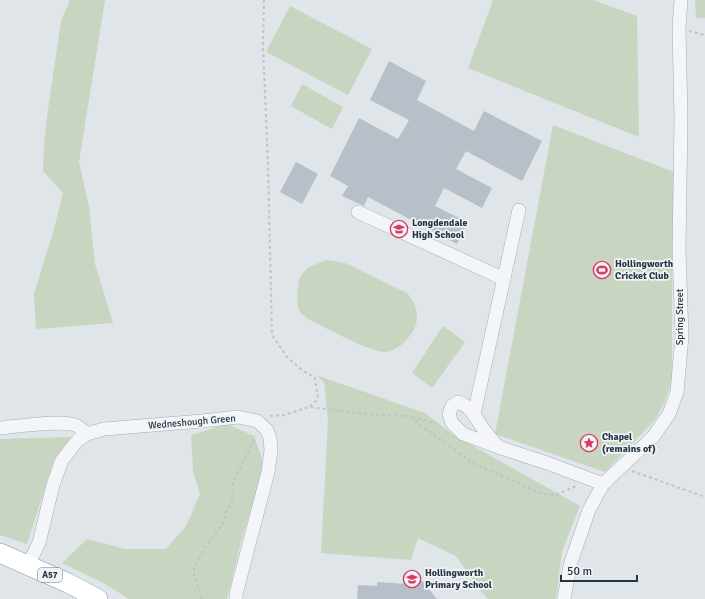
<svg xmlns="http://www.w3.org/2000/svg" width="705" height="599" font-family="Signika,sans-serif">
<rect width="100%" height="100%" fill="#e0e5ea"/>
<!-- green -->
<g fill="#c8d5c0">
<polygon points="70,0 105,0 79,162 89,207 95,264 113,323 36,329 34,294 54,229 63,193 43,171 44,145 47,117 61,21"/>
<polygon points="493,0 593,0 637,16 639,137 468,68"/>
<polygon points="695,0 705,0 705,18 696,18"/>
<polygon points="290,6 372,49 348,95 266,52"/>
<polygon points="302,84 343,107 332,129 291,106"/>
<polygon points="553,125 674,172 672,296 672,381 664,403 655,420 605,472 495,434"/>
<path d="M326 260 345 263 407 293C415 301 420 316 415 327 411 337 398 351 386 352 372 353 324 327 308 319L300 312 298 306 297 295 299 279 307 268Z"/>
<polygon points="443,326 465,342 432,388 412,373"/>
<polygon points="316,375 425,413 452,434 580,506 562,551 556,599 488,599 478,588 456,556 418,538 411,560 321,553 328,421 324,382"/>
<polygon points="227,424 254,436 265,467 242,538 227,599 129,599 105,584 62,563 87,539 125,549 166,549 186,526 200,494 193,471 191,435"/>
<polygon points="71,437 54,460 27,544 0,535 0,439"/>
</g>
<!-- building -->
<g fill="#b7bfc8">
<polygon points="389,61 426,81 417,100 474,131 484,111 542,141 522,181 466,151 456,169 492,188 482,208 444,188 435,206 467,222 457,244 368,197 364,206 342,196 348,186 330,176 359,118 398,139 409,120 370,100"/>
<polygon points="296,162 318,174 302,204 280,192"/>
<polygon points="417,575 437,599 357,599 358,585 377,586 377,582 406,584"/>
</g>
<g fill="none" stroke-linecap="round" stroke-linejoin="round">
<defs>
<g id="minor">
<polyline points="358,212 504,279"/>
<polyline points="474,414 519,210"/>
<path d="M0 428C19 426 58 420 75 425 79 426 83 431 87 434"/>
<path d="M498 447C492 440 485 432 480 424 474 415 470 406 458 402L452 406 449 414 452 423 463 434 498 447 547 463 603 484"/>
<polyline points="28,565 39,543 53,485 62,460 78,440 87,434 104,429 202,421 238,417 257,421 267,430 270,438 271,450 268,472 236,594 236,599"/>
<polyline points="564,599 570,565 589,510 603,484 653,437 669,414 677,392 682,336 679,250 681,118 679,27 681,0"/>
</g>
<polyline id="highway" points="0,553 68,583 98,599"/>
</defs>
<!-- minor casing -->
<use href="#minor" stroke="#a5acb5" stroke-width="14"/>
<!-- highway casing -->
<use href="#highway" stroke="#8694a2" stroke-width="20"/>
<!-- path -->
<g stroke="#bec3c9" stroke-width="2" stroke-dasharray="3 3" stroke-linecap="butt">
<polyline points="264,0 263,45 268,165 272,335 287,357 302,370 315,378 318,399 309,407"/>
<polyline points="689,31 705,35"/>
<polyline points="270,416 284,415 309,407 376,415 409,416 437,424 440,424"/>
<polyline points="410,417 471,462 542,494 556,495 576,486"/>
<polyline points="632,471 705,497"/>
<polyline points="201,599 199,588 194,577 194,569 204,549 223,523 227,510 232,504 233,482 256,436"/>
</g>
<!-- minor -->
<use href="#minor" stroke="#f3f5f8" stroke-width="13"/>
<!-- highway -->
<use href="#highway" stroke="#fff" stroke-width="19"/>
</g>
<!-- icons -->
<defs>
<symbol id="school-ring" viewBox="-11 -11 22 22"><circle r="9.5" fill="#f0f4f7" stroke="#d83c65" stroke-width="1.5"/><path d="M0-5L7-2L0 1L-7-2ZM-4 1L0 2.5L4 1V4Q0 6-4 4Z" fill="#d83c65"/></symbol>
<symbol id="stadium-ring" viewBox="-11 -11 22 22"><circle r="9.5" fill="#f0f4f7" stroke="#d83c65" stroke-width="1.5"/><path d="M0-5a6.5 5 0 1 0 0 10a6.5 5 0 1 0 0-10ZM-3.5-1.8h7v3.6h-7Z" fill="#d83c65"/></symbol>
<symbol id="sight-ring" viewBox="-11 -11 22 22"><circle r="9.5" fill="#f0f4f7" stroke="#d83c65" stroke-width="1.5"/><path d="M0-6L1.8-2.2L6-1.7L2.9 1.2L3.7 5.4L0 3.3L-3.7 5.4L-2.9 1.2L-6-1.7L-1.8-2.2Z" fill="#d83c65"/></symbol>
</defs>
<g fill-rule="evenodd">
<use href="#school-ring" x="389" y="219" width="20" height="20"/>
<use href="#stadium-ring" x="592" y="260" width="20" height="20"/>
<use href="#sight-ring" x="579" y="433" width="20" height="20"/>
<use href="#school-ring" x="402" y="569" width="20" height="20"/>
</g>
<g text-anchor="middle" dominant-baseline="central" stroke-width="3.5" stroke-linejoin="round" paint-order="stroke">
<!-- shield labels -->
<rect fill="#f0f4f7" stroke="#636e79" stroke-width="1" x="38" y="568" width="24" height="14" rx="3"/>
<g font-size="9" font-weight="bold" fill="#273443">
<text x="50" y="575">A57</text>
</g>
<!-- poi labels -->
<g font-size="10" font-weight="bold" fill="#273443" stroke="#f0f4f7" text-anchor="start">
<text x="412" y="223">Longdendale<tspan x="412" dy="12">High School</tspan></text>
<text x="615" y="264">Hollingworth<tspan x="615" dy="12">Cricket Club</tspan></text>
<text x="602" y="437">Chapel<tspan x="602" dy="12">(remains of)</tspan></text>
<text x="425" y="573">Hollingworth<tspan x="425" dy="12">Primary School</tspan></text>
</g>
<!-- street labels -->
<g font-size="10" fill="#273443" stroke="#f0f4f7">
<text transform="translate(680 317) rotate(-90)">Spring Street</text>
<text transform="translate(192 422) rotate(-5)">Wedneshough Green</text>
</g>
</g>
<!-- scale -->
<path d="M561 575v6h76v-6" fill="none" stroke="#273443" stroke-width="2"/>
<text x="567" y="575" font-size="12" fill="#273443" stroke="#f0f4f7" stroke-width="3" paint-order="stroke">50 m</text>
</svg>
